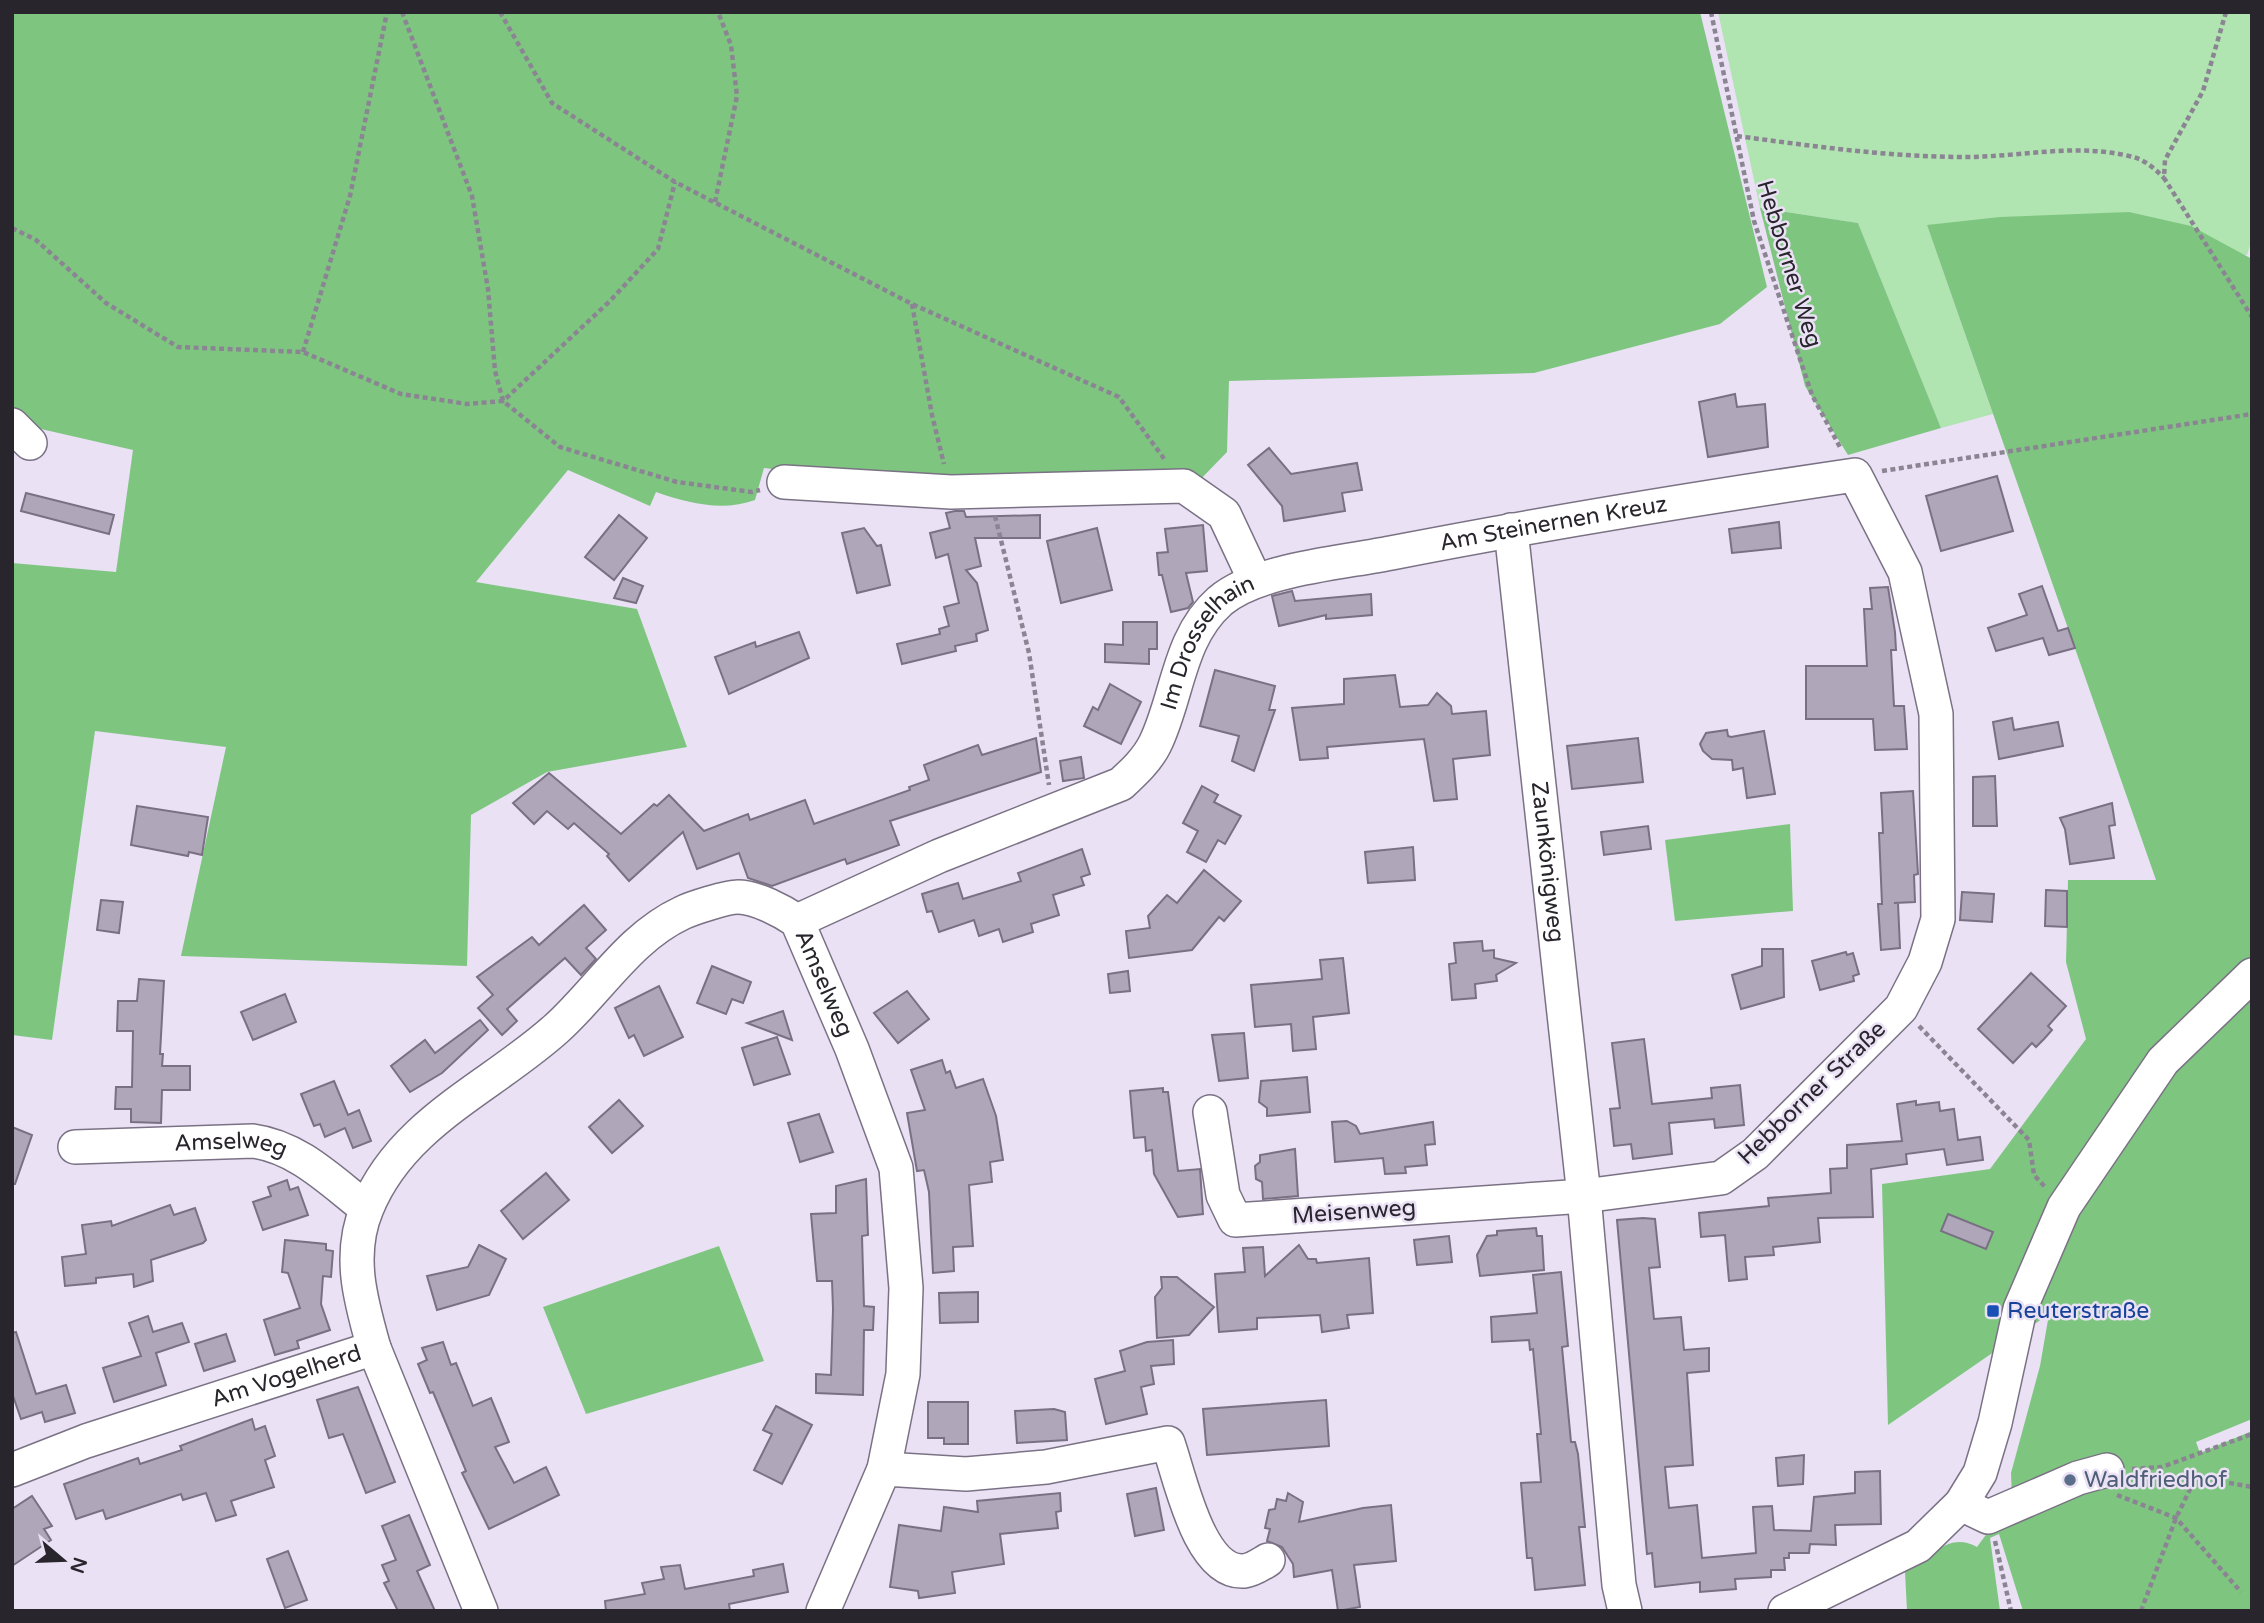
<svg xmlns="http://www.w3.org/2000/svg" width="2264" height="1623" font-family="'Varela Round',sans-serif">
<rect width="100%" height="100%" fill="#eae1f5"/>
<!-- green -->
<polygon fill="#b0e4b0" points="1718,12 2252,12 2252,239 2247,255 1927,225 1993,414 1941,428 1858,223 1760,208"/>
<!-- forest -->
<g fill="#7ec680">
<path d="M12 12H1700L1767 287 1720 324 1534 373 1229 381 1227 452 1195 485 870 481 764 468 755 500C723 512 687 503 656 492L650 506 568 470 476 582 637 609 687 747 547 772 471 815 467 966 181 956 226 747 95 731 52 1040 12 1035V563L116 572 133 450 41 429 35 452 12 430Z"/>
<polygon points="1760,208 1858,223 1941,428 1848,455 1805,386"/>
<path d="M2129 212 2191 226 2252 259V1419L2196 1442 2200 1453 2252 1431V1611H2023L1999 1534 1990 1538 2000 1611H1907L1905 1572C1929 1558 1949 1531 1977 1547L2012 1499 2011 1473 2040 1366 2049 1314 1888 1425 1882 1184 1990 1169 2086 1039 2066 962 2068 880H2156L1927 225 2000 217Z"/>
<polygon points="1790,824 1793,911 1675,921 1665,840"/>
<polygon points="719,1246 764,1361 586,1414 543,1307"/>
</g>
<!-- building -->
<g fill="#afa6b9" stroke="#797183" stroke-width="2">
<polygon points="1735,394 1737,407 1765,404 1768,447 1708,457 1699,402"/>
<polygon points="1269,448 1291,474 1357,463 1362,490 1342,493 1345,511 1284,521 1282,506 1248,465"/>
<polygon points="1997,476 2013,531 1941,551 1926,496"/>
<polygon points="26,493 114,515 109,534 21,511"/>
<polygon points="955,511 964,511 966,517 1040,515 1040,538 975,538 981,566 966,570 977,583 988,630 976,634 977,641 955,646 956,651 902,664 897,644 940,634 939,629 949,626 944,607 959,603 948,554 936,558 930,533 950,528 946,513"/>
<polygon points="619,515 647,538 614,580 585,557"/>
<polygon points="1779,522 1781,548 1732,553 1729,529"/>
<polygon points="1203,525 1207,571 1186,573 1193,602 1188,608 1171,612 1162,575 1159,575 1157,553 1168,552 1165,529"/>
<polygon points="864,528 877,546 881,545 890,585 857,593 842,533"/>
<polygon points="1097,528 1112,590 1061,603 1047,541"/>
<polygon points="623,578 643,586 636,603 614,598"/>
<polygon points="2042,586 2058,631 2068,628 2075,648 2049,655 2043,638 1996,651 1988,628 2027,615 2019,594"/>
<polygon points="1888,587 1895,632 1896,650 1891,650 1894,706 1904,706 1907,749 1875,750 1873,719 1806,719 1806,666 1867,666 1864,609 1872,609 1870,588"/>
<polygon points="1292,591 1295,601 1371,594 1372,615 1326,619 1326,615 1279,626 1272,596"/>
<polygon points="1123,622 1157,622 1157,649 1149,649 1149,664 1105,662 1105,644 1123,645"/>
<polygon points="799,632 809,658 729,694 715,657 755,642 756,647"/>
<polygon points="1215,670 1275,686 1269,710 1275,710 1254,771 1232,761 1239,736 1200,726"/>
<polygon points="1395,675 1400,707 1428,705 1437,693 1451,706 1452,714 1486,711 1490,755 1453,759 1457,799 1434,801 1424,739 1327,747 1328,758 1300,760 1292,708 1344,704 1344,679"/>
<polygon points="1110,684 1141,702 1121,744 1084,726 1093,707 1098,710"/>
<polygon points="2012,718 2014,730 2058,722 2063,746 1999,759 1993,722"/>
<polygon points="1727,730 1728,736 1731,737 1764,731 1775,794 1747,798 1743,768 1733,770 1732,760 1712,759 1703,751 1700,744 1706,733"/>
<polygon points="1036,738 1041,772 890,821 899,845 847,864 845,859 772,886 748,878 739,853 697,869 683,832 629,881 607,856 609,854 574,823 568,829 547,811 534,824 513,803 549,773 621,834 654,804 657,806 669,795 704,831 748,814 750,820 805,800 814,824 910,790 909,787 929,780 924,765 978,745 982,755"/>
<polygon points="1638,738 1643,782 1572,789 1567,746"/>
<polygon points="1081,757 1084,778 1063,781 1060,761"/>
<polygon points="1995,776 1997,826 1973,826 1973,777"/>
<polygon points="1202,786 1218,795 1214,802 1241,816 1225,844 1218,840 1206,862 1187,852 1198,831 1183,823"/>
<polygon points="1913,791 1918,874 1914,875 1915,902 1894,903 1898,903 1900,948 1881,950 1878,904 1882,904 1879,833 1883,833 1881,793"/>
<polygon points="2112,803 2115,825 2109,826 2114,858 2070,864 2065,829 2060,818"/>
<polygon points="137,806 208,817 202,855 189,852 188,856 131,845"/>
<polygon points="1648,826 1651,849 1604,855 1601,832"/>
<polygon points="1413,847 1415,880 1368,883 1365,852"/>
<polygon points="1082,849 1090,874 1081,877 1084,885 1053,895 1059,915 1031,924 1033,932 1003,942 999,929 979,936 974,920 939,932 932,911 927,912 922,894 958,883 963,899 1021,881 1018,873"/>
<polygon points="1204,870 1241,901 1224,921 1219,917 1192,950 1129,958 1126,931 1150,928 1148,916 1167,895 1177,903"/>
<polygon points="2046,890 2067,891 2067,927 2045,926"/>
<polygon points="1962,892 1994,894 1992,922 1960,920"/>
<polygon points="101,900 123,902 119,933 97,930"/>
<polygon points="584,905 606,930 586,948 596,959 581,975 565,958 507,1009 517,1021 502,1035 478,1008 493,995 477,977 532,937 539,945"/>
<polygon points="1482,941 1483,951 1494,950 1494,958 1516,963 1496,975 1497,981 1475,984 1476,998 1452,1000 1449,964 1456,963 1454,943"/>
<polygon points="1762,949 1783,949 1784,997 1741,1009 1732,975 1762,966"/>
<polygon points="1846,952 1847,955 1853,953 1859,974 1853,976 1854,981 1820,990 1812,961"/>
<polygon points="1343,958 1349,1013 1313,1017 1316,1049 1293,1051 1291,1024 1255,1027 1251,985 1322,979 1320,960"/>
<polygon points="712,966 751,982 743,1003 732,999 726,1014 697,1003"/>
<polygon points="1128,971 1130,991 1110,993 1108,974"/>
<polygon points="2031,973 2066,1006 2048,1026 2052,1030 2044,1039 2036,1047 2032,1043 2013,1063 1978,1029"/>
<polygon points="139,979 164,981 160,1054 163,1054 162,1066 190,1066 190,1090 162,1090 161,1123 131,1122 131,1109 115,1109 116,1087 132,1087 133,1031 117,1031 118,1001 137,1001"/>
<polygon points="659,986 683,1037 644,1056 634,1035 629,1038 615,1008"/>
<polygon points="907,991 929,1019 898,1043 874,1013"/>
<polygon points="285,994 296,1022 253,1040 241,1012"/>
<polygon points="783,1011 792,1040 747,1023"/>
<polygon points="480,1020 488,1030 442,1073 410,1092 391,1066 425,1040 435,1053"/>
<polygon points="1244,1033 1248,1078 1219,1081 1212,1035"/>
<polygon points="777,1037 790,1074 754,1085 742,1048"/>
<polygon points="1644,1039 1652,1104 1712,1098 1711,1088 1740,1085 1744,1125 1715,1128 1714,1119 1669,1123 1672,1154 1633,1159 1631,1144 1614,1146 1610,1109 1620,1108 1612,1043"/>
<polygon points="942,1060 946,1073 950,1071 956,1088 983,1079 996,1116 1003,1160 990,1162 992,1182 969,1185 973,1246 953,1247 954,1271 933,1273 929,1192 924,1170 917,1171 907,1113 925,1110 911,1070"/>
<polygon points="1307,1077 1310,1112 1267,1116 1267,1108 1259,1102 1261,1081"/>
<polygon points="334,1081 348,1115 359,1110 371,1141 353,1148 345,1128 325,1137 320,1124 314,1126 301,1094"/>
<polygon points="1163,1088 1163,1092 1168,1092 1178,1171 1200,1169 1203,1214 1178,1217 1154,1174 1152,1150 1146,1151 1145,1137 1134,1138 1130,1091"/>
<polygon points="619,1100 643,1126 612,1153 589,1127"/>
<polygon points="1916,1101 1916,1105 1939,1102 1940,1111 1954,1109 1958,1140 1980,1137 1983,1160 1947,1165 1944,1149 1906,1154 1907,1164 1871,1169 1873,1217 1818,1218 1820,1242 1773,1247 1774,1255 1745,1257 1747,1279 1729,1281 1725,1235 1701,1237 1699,1213 1769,1206 1768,1198 1831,1193 1830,1169 1847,1168 1847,1145 1902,1141 1897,1104"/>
<polygon points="819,1114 833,1152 800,1162 788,1123"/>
<polygon points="1347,1121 1356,1126 1360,1134 1433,1122 1435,1144 1425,1145 1427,1165 1405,1167 1406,1173 1385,1174 1383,1158 1335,1162 1332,1122"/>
<polygon points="12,1127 32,1135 15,1184 12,1184"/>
<polygon points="1295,1149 1298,1196 1263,1199 1262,1182 1256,1179 1255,1166 1260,1162 1260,1155"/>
<polygon points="546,1173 569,1200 523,1239 501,1211"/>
<polygon points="866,1179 868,1235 862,1236 864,1306 874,1307 873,1330 864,1330 863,1395 816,1393 816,1374 831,1375 833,1309 832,1281 817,1281 811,1214 836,1213 836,1186"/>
<polygon points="287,1180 290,1190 298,1187 308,1215 263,1230 253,1202 271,1196 268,1187"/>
<polygon points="170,1205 174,1215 195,1208 206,1240 203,1243 151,1260 153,1281 134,1287 133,1274 96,1278 96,1283 65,1286 62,1257 86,1254 82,1225 111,1221 112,1226"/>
<polygon points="1948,1214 1993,1232 1986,1249 1941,1231"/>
<polygon points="1643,1218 1655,1219 1660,1267 1649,1268 1654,1319 1681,1317 1684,1350 1709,1348 1709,1371 1687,1373 1693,1465 1665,1467 1669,1508 1697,1505 1702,1558 1756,1553 1753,1507 1772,1506 1774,1530 1811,1531 1814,1497 1855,1493 1855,1472 1880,1471 1881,1524 1835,1525 1836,1545 1810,1544 1809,1553 1789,1553 1789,1558 1784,1558 1785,1570 1771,1570 1771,1577 1735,1579 1736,1589 1700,1592 1700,1582 1655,1587 1652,1553 1647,1554 1617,1220"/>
<polygon points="1536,1228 1537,1236 1542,1236 1544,1270 1480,1276 1477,1255 1487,1236 1497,1235 1497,1231"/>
<polygon points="1449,1236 1452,1262 1417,1265 1414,1240"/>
<polygon points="285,1240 326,1244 326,1250 333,1251 331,1277 323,1276 321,1304 330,1330 297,1341 299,1348 275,1355 264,1320 300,1308 288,1273 282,1272"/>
<polygon points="479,1245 506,1259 489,1295 437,1310 427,1276 468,1267"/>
<polygon points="1299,1245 1308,1259 1316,1259 1317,1263 1369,1258 1373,1313 1347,1315 1349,1328 1322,1332 1320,1315 1257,1318 1257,1329 1219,1332 1215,1274 1245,1272 1243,1248 1263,1247 1265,1276"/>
<polygon points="1561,1272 1568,1346 1562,1347 1571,1442 1575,1442 1578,1454 1585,1527 1579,1527 1585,1585 1535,1590 1532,1558 1527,1558 1521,1483 1541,1482 1537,1434 1541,1434 1533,1349 1530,1350 1529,1340 1492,1342 1491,1317 1537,1313 1533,1275"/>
<polygon points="1161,1277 1177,1277 1214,1307 1189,1335 1157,1338 1155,1297 1162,1288"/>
<polygon points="978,1292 978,1322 940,1323 939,1293"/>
<polygon points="148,1316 153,1332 182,1323 189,1342 156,1353 166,1385 114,1402 103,1368 141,1356 129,1323"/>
<polygon points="16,1332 36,1394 66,1385 75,1413 45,1422 42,1412 21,1419 12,1393 12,1333"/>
<polygon points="226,1334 235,1361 204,1371 195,1344"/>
<polygon points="1173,1340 1174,1364 1151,1366 1154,1384 1141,1387 1147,1414 1106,1424 1095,1379 1125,1371 1120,1351 1147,1342"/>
<polygon points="443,1342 451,1365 456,1363 473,1406 491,1398 509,1442 495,1447 514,1483 546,1467 559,1495 489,1529 462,1473 466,1471 433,1392 430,1393 418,1364 427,1360 422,1348"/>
<polygon points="358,1387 395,1482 366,1493 343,1434 329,1438 317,1400"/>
<polygon points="1326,1400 1329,1446 1207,1455 1203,1409"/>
<polygon points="928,1402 968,1402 968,1444 944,1444 944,1438 928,1438"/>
<polygon points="776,1406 812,1425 782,1484 754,1470 772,1434 763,1430"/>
<polygon points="1054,1409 1065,1412 1067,1440 1017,1443 1015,1411"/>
<polygon points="252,1419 255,1430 265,1426 275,1456 265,1460 274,1487 231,1501 236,1515 216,1521 206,1493 183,1500 181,1494 106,1519 103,1510 76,1519 64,1484 138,1458 140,1464 182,1450 180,1446"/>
<polygon points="1804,1455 1803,1484 1778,1486 1776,1458"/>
<polygon points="1156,1488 1164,1530 1135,1536 1127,1494"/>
<polygon points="1060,1493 1061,1511 1056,1512 1058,1528 1000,1534 1004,1564 952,1572 955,1593 919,1598 918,1591 890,1587 899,1525 941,1531 944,1507 978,1512 977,1501"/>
<polygon points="1288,1493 1303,1502 1299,1522 1363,1508 1391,1505 1396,1561 1354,1565 1360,1607 1338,1611 1332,1570 1294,1577 1293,1564 1282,1547 1267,1541 1270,1529 1265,1528 1269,1510 1275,1509 1277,1499 1286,1501"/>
<polygon points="32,1496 52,1526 44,1529 51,1540 12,1566 12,1509"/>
<polygon points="409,1515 430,1565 417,1571 435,1611 398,1611 384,1583 389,1581 382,1565 396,1560 382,1526"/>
<polygon points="288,1551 307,1600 285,1608 267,1559"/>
<polygon points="783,1564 788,1592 729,1604 730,1611 606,1611 605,1601 645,1594 642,1583 664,1579 661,1567 680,1565 685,1589 754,1576 753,1570"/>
</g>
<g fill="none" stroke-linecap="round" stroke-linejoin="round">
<defs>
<g id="minor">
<polyline points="12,425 30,443"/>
<polyline points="784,482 951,492 1184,486 1224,514 1255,580"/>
<path id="s1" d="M1511 530 1584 1196 1619 1585 1625 1611"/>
<path id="s2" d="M797 921 939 856 1121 784C1134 772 1147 760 1155 744 1178 697 1178 638 1220 601 1258 569 1341 563 1391 553 1545 523 1699 498 1855 475L1905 572 1936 714 1938 919 1925 962 1901 1008 1755 1154 1721 1178 1584 1196 1235 1220 1223 1195 1210 1112"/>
<path id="s3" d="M75 1147 253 1141C298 1147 331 1181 366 1208"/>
<path id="s4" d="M374 1348C361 1302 347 1255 367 1208 402 1122 492 1087 557 1028 598 991 630 937 682 913 692 908 727 897 738 897 756 897 782 911 797 921L852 1049 896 1168 906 1288 903 1374 884 1469 823 1611"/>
<path d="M884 1469 966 1474 1046 1467 1168 1443C1180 1477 1199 1574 1244 1571 1253 1570 1261 1564 1268 1560"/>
<path id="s5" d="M12 1470 86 1441 374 1348 481 1611"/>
<polyline points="1961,1504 1988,1517 2078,1478 2107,1470"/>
<polyline points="1785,1611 1918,1546 1961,1504 1980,1473 1995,1423 2020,1309 2064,1207 2163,1061 2252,975"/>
</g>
</defs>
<!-- minor casing -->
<use href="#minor" stroke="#7a7284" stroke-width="36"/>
<!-- path -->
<g stroke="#8b8593" stroke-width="4.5" stroke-dasharray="5 3.5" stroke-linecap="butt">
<polyline points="402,12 472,196 488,289 495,371 503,401 560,447 677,482 752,492 760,490"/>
<polyline points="500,12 552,103 675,182 912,304 1119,397 1165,460"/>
<polyline points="1711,12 1754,221 1812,395 1841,449"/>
<polyline points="2226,12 2203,91 2165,160 2164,178 2252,317"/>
<path d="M1737 136C1812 146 1888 157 1965 157 2020 157 2074 143 2129 156 2144 159 2153 167 2164 178"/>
<polyline points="715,202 737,96 731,45 718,12"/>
<polyline points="12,228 36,240 106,303 178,347 303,352 401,394 467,404 503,401 610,301 658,249 675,182"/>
<polyline points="912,304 932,415 944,464"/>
<polyline points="303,352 350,196 387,12"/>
<polyline points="1882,471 2252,414"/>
<polyline points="995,516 1029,653 1049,785"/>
<polyline points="1919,1026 2029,1140 2034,1175 2046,1188"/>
<polyline points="2132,1469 2162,1467 2252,1434"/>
<polyline points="2117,1495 2176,1518 2241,1592"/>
<polyline points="1995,1541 2011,1611"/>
<polyline points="2141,1611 2176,1518 2196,1477 2252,1487"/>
</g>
<!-- minor -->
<use href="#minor" stroke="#fff" stroke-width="33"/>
</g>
<!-- markers -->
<rect fill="#1a4fb4" stroke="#eae1f5" stroke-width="2.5" x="1986" y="1304" width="14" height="14" rx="3.5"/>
<circle fill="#5c6f8a" stroke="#eae1f5" stroke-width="2.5" cx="2070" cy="1480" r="7"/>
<g text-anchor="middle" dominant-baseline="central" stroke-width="5" stroke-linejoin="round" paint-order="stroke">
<!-- street labels -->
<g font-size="23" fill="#28252c" stroke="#eae1f5">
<text transform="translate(1789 264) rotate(73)">Hebborner Weg</text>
<text stroke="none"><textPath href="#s2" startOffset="908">Am Steinernen Kreuz</textPath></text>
<text stroke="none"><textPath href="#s2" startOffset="522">Im Drosselhain</textPath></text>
<text stroke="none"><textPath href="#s1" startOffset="334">Zaunkönigweg</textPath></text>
<text stroke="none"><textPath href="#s4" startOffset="770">Amselweg</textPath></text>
<text transform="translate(1812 1093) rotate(-44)">Hebborner Straße</text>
<text stroke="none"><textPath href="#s3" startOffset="156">Amselweg</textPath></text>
<text transform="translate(1354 1212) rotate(-4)">Meisenweg</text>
<text stroke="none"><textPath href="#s5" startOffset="290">Am Vogelherd</textPath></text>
</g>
<!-- transit labels -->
<g font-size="23" fill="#164399" stroke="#eae1f5" text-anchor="start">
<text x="2007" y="1311">Reuterstraße</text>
</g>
<!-- service labels -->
<g font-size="23" fill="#4e5e75" stroke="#eae1f5" text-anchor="start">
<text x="2084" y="1480">Waldfriedhof</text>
</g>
</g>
<!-- border -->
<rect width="2264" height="1623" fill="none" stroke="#28252c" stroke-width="28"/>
<!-- north arrow -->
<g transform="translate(63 1560) rotate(109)" stroke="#eae1f5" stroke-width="5" paint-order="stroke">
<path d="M0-5L12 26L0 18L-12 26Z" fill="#28252c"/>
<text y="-10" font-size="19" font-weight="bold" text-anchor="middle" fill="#28252c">N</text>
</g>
</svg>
